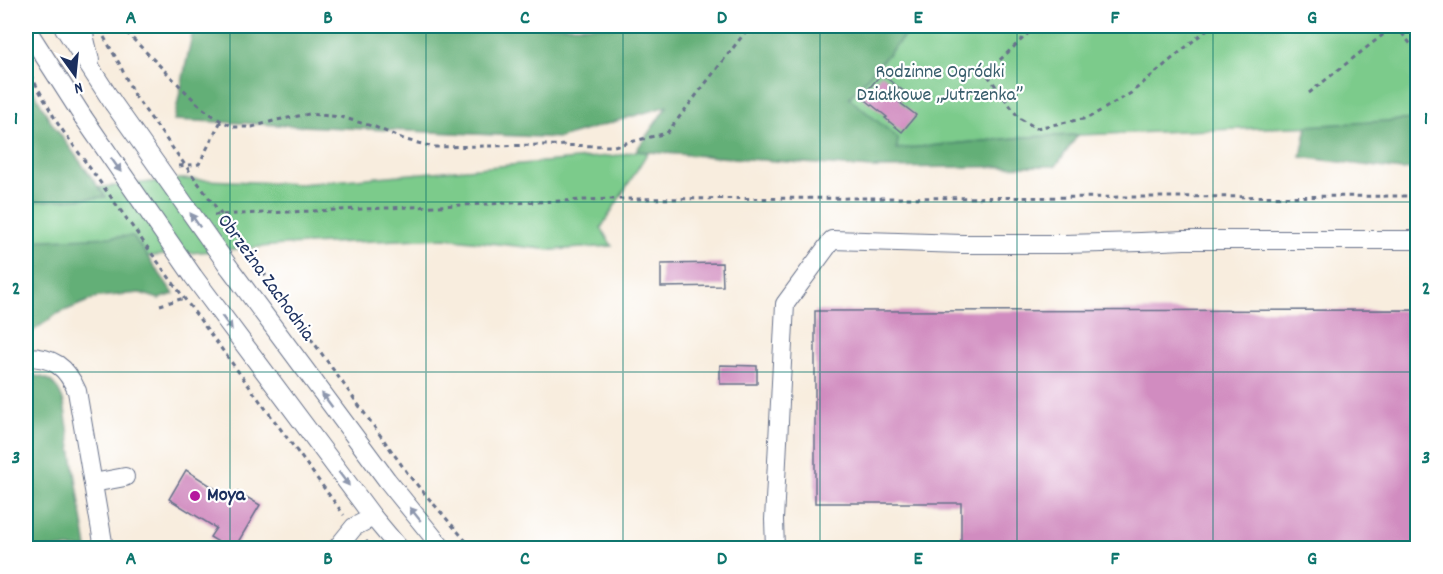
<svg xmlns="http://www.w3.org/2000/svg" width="1443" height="574" font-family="Dekko,sans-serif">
<rect width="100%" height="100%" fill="#fff"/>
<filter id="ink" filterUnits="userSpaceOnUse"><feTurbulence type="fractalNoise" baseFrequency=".0167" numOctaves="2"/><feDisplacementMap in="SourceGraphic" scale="12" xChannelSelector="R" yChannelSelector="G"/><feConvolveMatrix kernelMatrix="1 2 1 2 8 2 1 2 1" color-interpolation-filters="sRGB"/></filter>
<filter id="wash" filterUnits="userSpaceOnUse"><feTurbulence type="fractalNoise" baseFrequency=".008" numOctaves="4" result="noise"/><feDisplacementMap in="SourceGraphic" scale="24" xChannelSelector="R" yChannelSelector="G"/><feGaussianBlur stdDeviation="1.35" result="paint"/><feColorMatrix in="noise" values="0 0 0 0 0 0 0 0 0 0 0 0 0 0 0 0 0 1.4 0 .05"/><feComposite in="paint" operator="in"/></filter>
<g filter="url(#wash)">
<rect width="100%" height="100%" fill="#f8edde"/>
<!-- green -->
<g fill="#7bcb8b" stroke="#4b7d74" stroke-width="1.5">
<polygon points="913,26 1417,26 1417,119 1343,125 1027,137 897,149 849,98"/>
<polygon points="636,151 648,152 601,228 612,246 552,250 445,238 284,245 82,262 26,266 26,195 181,179 300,184 620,155"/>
</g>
<!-- forest -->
<g fill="#64af77" stroke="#406f6a" stroke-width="1.5">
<polygon points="194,26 913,26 849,98 898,138 897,149 1027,137 1078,135 1056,166 872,168 636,151 667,106 560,138 174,120"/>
<polygon points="26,77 51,122 106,197 26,202"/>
<polygon points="1417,119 1417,168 1402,170 1301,157 1307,126"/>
<polygon points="133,236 174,294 159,299 140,293 98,297 57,314 26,336 26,241"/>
<path d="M26 375C49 376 56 381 64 403L87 548H26Z"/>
</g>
<g id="blocks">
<!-- building -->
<g fill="#d18cc0">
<polygon points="881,74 906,93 899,102 916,115 902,132 885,118 887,117 862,97"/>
<polygon points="722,263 723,286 661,287 661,264"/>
<polygon points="1418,310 1418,549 961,549 961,503 815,503 815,311"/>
<polygon points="720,365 757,366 757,384 720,384"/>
<polygon points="186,470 233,500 238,492 260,505 234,549 230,549 210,537 216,528 169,499"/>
</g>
</g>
</g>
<g filter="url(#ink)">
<use href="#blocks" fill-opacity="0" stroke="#68728b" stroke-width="1.5"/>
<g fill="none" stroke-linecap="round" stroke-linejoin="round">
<defs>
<g id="minor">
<polyline points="63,26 113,103"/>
<polyline points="82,26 90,60"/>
<polyline points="26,28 83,117"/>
<polyline points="229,267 387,480 442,548"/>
<polyline points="193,276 373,517 399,548"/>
<path d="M26 357C53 357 66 366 77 391L104 548"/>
<polyline points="93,483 125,477"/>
<polyline points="337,548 354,527 373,517"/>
<polyline points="775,548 774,520 785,304 832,240 963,244 1064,244 1141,242 1184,240 1418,240"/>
</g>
</defs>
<!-- minor casing -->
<use href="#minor" stroke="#68728b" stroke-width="20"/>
<!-- path -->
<g stroke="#68728b" stroke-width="3" stroke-dasharray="4.5 4.5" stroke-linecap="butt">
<polyline points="120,26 202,108 221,121 235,127 252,127 277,120 309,114 341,117 375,127 406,140 434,147 542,145 614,146 667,133 750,26"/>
<polyline points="1036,26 986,73 1019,118 1036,128 1088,118 1131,93 1211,26"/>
<polyline points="1396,26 1418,53"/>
<polyline points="104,37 119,63 134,95"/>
<polyline points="26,67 58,124 184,298 344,515"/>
<polyline points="1309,93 1394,26"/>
<polyline points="179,166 199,164 221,121"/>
<polyline points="214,215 610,199 1418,196"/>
<polyline points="258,265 411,478 472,548"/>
<polyline points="160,305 184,298"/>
<polyline points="366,541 372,548"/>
</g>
<!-- minor -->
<use href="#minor" stroke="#fff" stroke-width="18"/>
<defs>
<g id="minor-bridge">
<polyline points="113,103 229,267"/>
<polyline points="83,117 193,276"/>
</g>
</defs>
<!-- minor-bridge casing -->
<use href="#minor-bridge" stroke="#68728b" stroke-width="20" stroke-linecap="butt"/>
<!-- path-bridge -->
<polyline stroke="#68728b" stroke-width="3" stroke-dasharray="4.5 4.5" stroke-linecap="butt" points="134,95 258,265"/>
<!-- minor-bridge -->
<use href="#minor-bridge" stroke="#fff" stroke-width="18"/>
</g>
<!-- one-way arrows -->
<defs><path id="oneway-solid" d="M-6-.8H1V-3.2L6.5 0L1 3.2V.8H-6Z" transform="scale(1.5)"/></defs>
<g fill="#8d97ae">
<use href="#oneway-solid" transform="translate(116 165) rotate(55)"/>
<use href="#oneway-solid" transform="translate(195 220) rotate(-125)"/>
<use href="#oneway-solid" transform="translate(227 323) rotate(53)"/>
<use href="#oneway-solid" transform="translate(327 400) rotate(-127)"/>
<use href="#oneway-solid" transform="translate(344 479) rotate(53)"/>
<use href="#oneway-solid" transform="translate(415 514) rotate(-129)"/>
</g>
</g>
<!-- grid -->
<path fill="none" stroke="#0f766e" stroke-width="1.5" stroke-opacity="0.55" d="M230 26V548M426 26V548M623 26V548M820 26V548M1017 26V548M1213 26V548M26 202H1418M26 372H1418"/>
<!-- markers -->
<circle fill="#b5179e" stroke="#fff" stroke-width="2" cx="195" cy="496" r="6"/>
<g text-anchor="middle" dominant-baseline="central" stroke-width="4.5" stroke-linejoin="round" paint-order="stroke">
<!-- park labels -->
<g font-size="20" fill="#385e6c" stroke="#fff">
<text x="940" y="73">Rodzinne Ogródki<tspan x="940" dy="23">Działkowe „Jutrzenka”</tspan></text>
</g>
<!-- street labels -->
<g font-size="20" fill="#1b2f5e" stroke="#fff">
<text transform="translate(265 278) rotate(54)">Obrzeżna Zachodnia</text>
</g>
<!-- poi labels -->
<g font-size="20" font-weight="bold" fill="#1b2f5e" stroke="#fff" text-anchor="start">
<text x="207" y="496">Moya</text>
</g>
</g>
<!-- margin -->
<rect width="1443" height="574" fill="none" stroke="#fff" stroke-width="66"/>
<!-- north arrow -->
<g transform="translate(75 75) rotate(165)" stroke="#ffffff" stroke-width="4.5" paint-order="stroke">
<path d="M0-4.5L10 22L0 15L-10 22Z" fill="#1b2f5e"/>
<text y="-9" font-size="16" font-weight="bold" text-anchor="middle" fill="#1b2f5e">N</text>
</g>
<rect x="33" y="33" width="1377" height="508" fill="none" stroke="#0f766e" stroke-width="2"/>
<g font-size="20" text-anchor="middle" font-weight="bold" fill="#0f766e">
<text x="131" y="23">A</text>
<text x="328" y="23">B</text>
<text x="525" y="23">C</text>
<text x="722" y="23">D</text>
<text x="918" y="23">E</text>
<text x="1115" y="23">F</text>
<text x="1312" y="23">G</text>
<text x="16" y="124">1</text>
<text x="1426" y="124">1</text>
<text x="16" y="294">2</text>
<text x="1426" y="294">2</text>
<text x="16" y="463">3</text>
<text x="1426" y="463">3</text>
<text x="131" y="564">A</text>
<text x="328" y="564">B</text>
<text x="525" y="564">C</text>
<text x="722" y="564">D</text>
<text x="918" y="564">E</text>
<text x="1115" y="564">F</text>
<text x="1312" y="564">G</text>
</g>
</svg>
